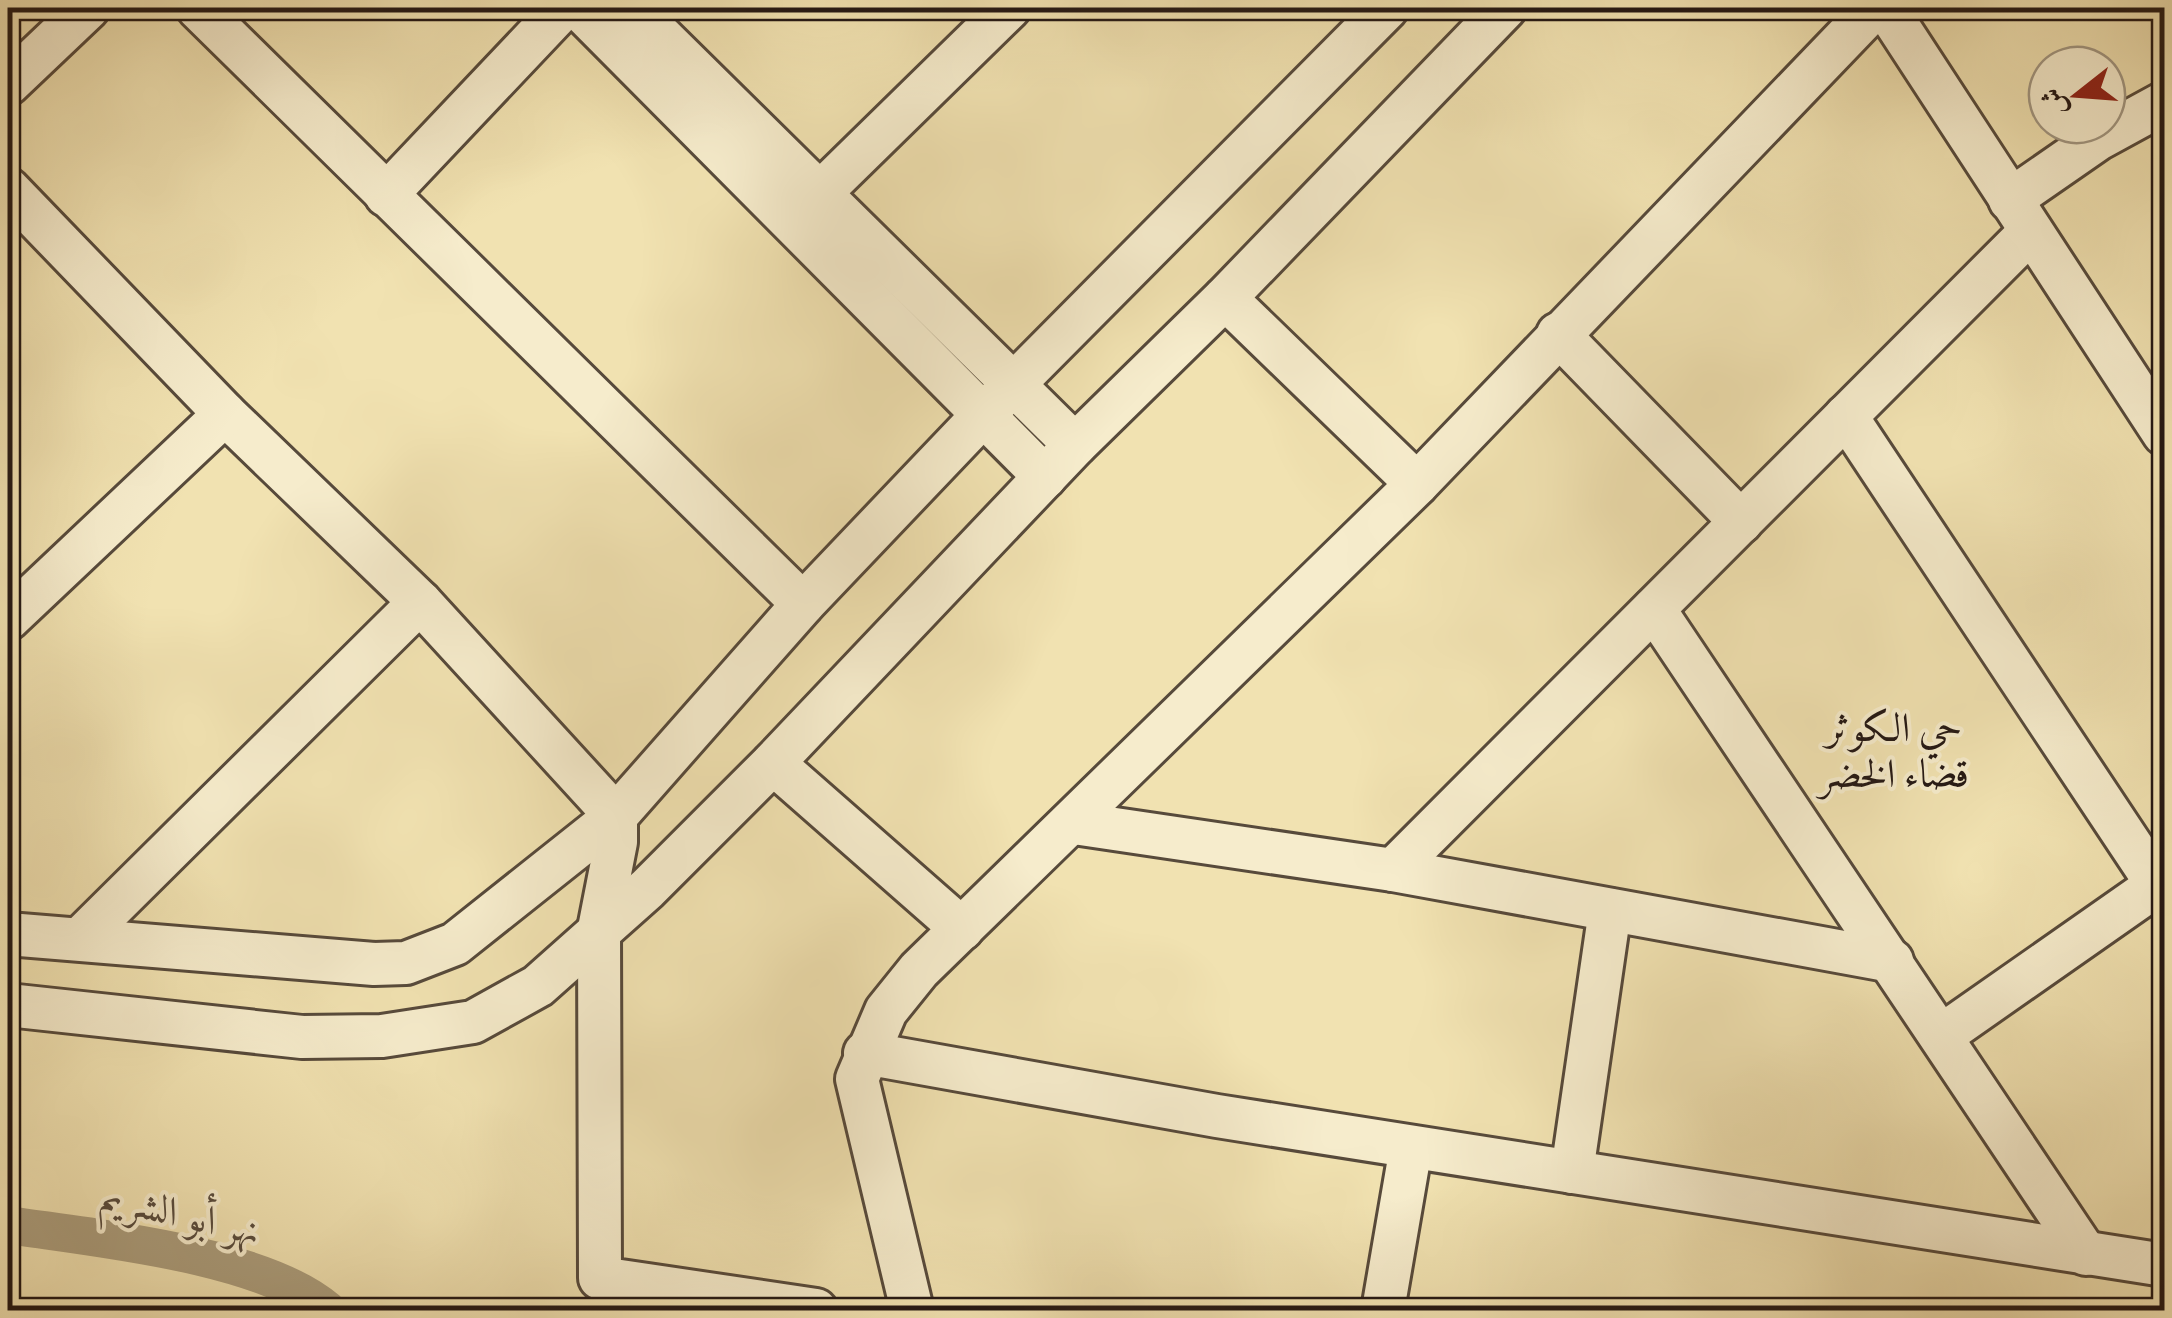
<svg xmlns="http://www.w3.org/2000/svg" width="2172" height="1318" font-family="'IM FELL French Canon',Amiri,serif">
<rect width="100%" height="100%" fill="#f1e2b1"/>
<filter id="stains"><feTurbulence type="fractalNoise" baseFrequency=".002" numOctaves="4"/><feColorMatrix values="0 0 0 0 .2 0 0 0 0 .09 0 0 0 0 .02 0 0 0 .5 -.17"/></filter>
<radialGradient id="worn" r=".72"><stop offset=".6" stop-color="#630" stop-opacity="0"/><stop offset="1" stop-color="#630" stop-opacity=".3"/></radialGradient>
<g fill="none" stroke-linecap="round" stroke-linejoin="round">
<!-- canal -->
<path stroke="#ab9d7c" stroke-width="38" d="M8 1225C94 1238 262 1254 327 1310"/>
<defs>
<g id="minor">
<polyline points="198,8 803,604"/>
<polyline points="579,8 1045,477"/>
<polyline points="632,8 1075,445"/>
<polyline points="1886,8 2164,434"/>
<polyline points="8,84 88,8"/>
<polyline points="8,189 225,414 420,602 616,816 616,842 599,929 600,1278 816,1310"/>
<polyline points="820,193 1009,8"/>
<polyline points="386,195 563,8"/>
<polyline points="2010,200 2098,139 2164,103"/>
<polyline points="1225,298 1417,484"/>
<polyline points="1558,334 1741,522"/>
<polyline points="1846,416 2164,895"/>
<polyline points="1654,609 2086,1254"/>
<polyline points="8,619 225,414"/>
<polyline points="773,763 962,929"/>
<polyline points="1074,823 1393,870 1892,961"/>
<polyline points="1393,870 2030,232"/>
<polyline points="8,934 374,964 406,963 455,944 616,816 803,604 983,415 1387,8"/>
<polyline points="80,939 420,602"/>
<polyline points="8,1005 302,1037 382,1036 473,1022 538,986 647,889 773,763 1075,445 1225,298 1505,8"/>
<polyline points="1941,1036 2164,880"/>
<polyline points="865,1053 1217,1116 2164,1265"/>
<polyline points="1572,1172 1610,910"/>
<polyline points="912,1310 857,1079 886,1011 919,970 1417,484 1874,8"/>
<polyline points="1383,1310 1411,1147"/>
</g>
</defs>
<!-- minor casing -->
<use href="#minor" stroke="#574a3b" stroke-width="48"/>
<!-- minor -->
<use href="#minor" stroke="#f6eccc" stroke-width="42"/>
</g>
<g text-anchor="middle" dominant-baseline="central" stroke-width="8" stroke-linejoin="round" paint-order="stroke">
<!-- neighbourhood labels -->
<g font-size="40" fill="#241814" stroke="#f6eccc">
<text x="1894" y="728">حي الكوثر<tspan x="1894" dy="46">قضاء الخضر</tspan></text>
</g>
<!-- water labels -->
<g font-size="40" font-style="italic" fill="#5a4d3e" stroke="#f6eccc">
<text transform="translate(181 1214) rotate(13)">نهر أبو الشريم</text>
</g>
</g>
<!-- margin -->
<rect width="2172" height="1318" fill="none" stroke="#f1e2b1" stroke-width="40"/>
<rect x="10" y="10" width="2152" height="1298" fill="none" stroke="#241814" stroke-width="5"/>
<rect x="20" y="20" width="2132" height="1278" fill="none" stroke="#241814" stroke-width="2.5"/>
<!-- north arrow -->
<g transform="translate(2077 95) rotate(253)"><circle r="48" fill="#f6eccc" stroke="#a29782" stroke-width="2.5"/>
<path d="M0-8L18 38L0 25L-18 38Z" fill="#8f2418"/>
<text y="-15" font-size="28" font-weight="bold" text-anchor="middle" fill="#241814">ش</text>
</g>
<rect width="100%" height="100%" filter="url(#stains)"/>
<rect width="100%" height="100%" fill="url(#worn)"/>
</svg>
